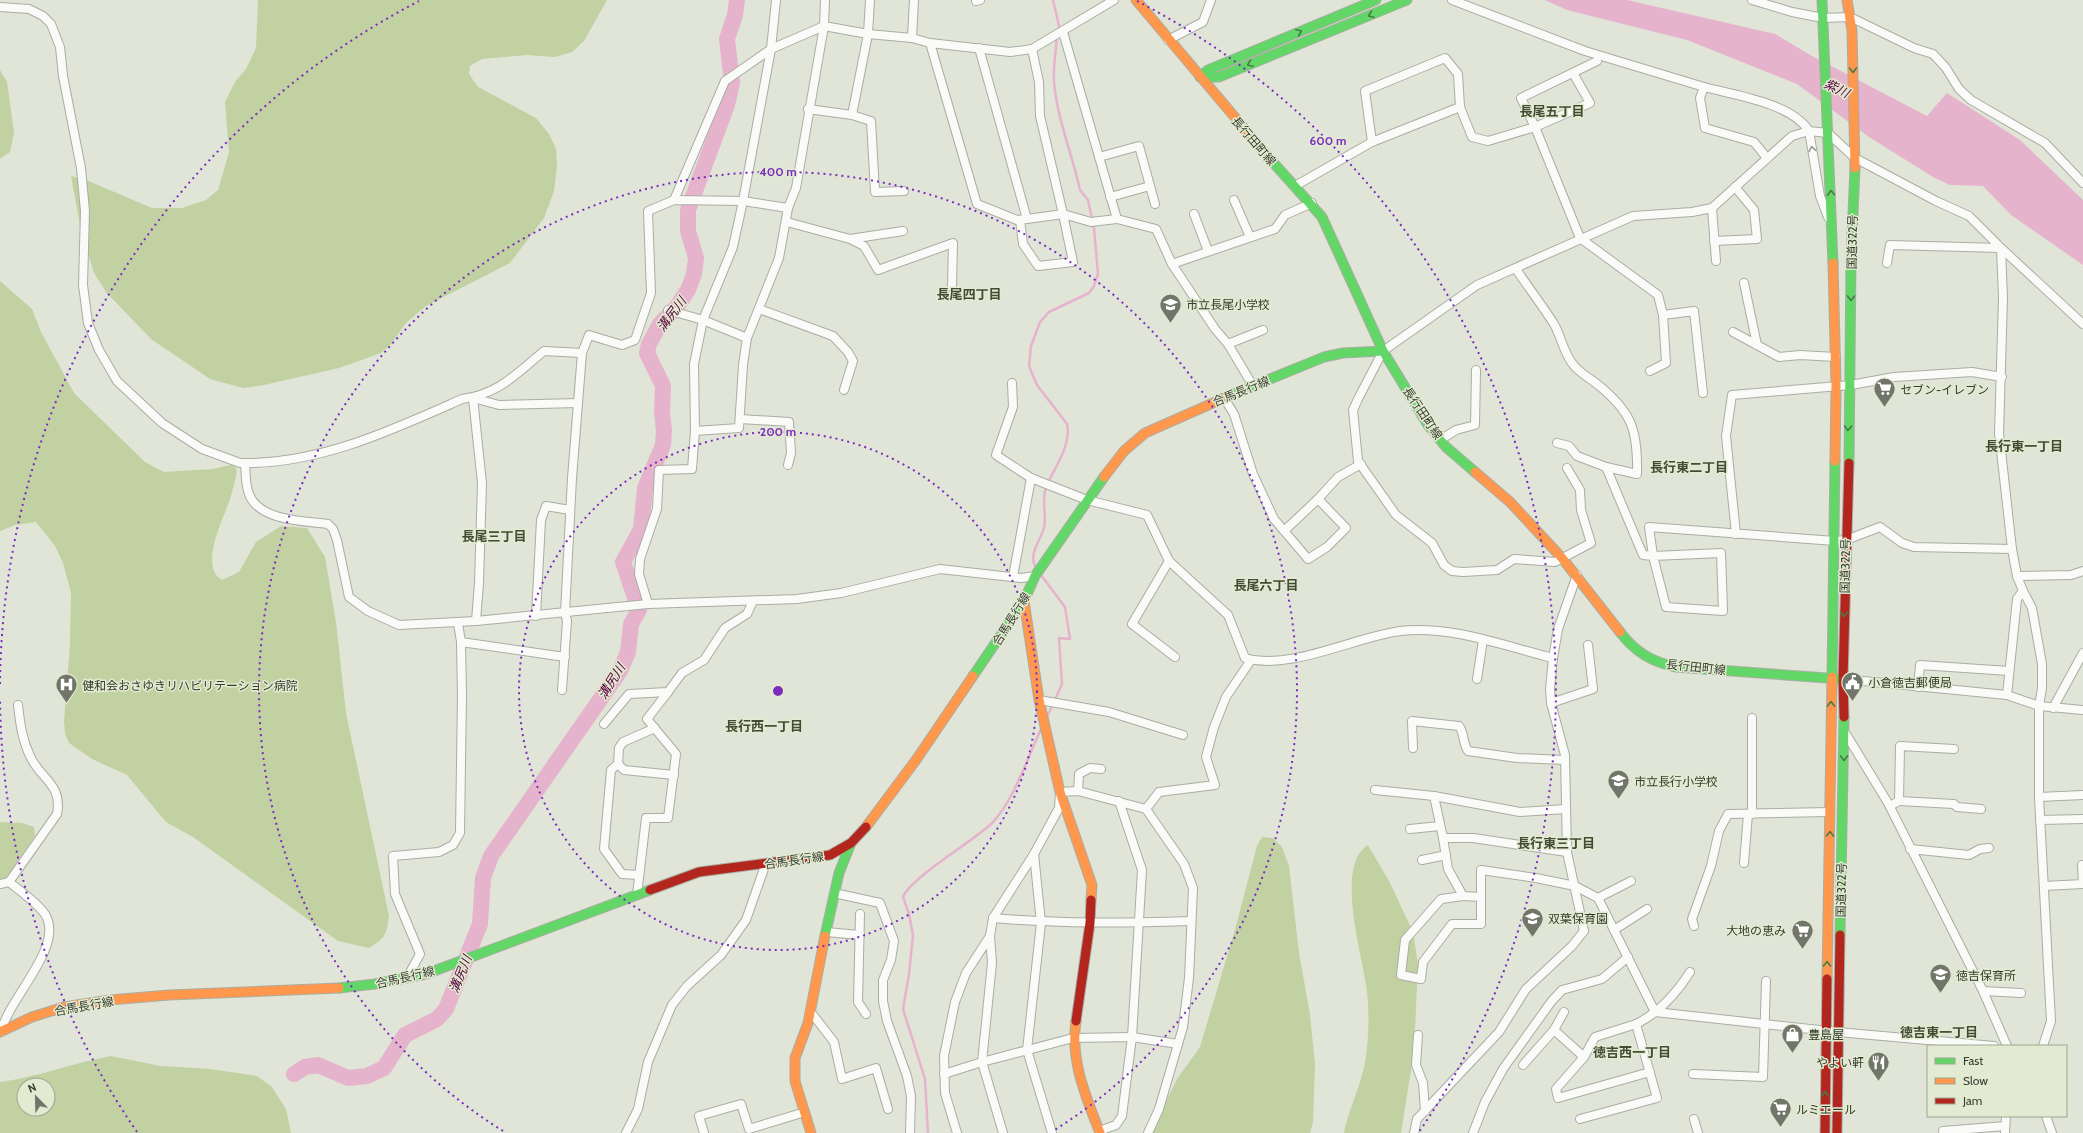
<svg xmlns="http://www.w3.org/2000/svg" width="2083" height="1133" font-family="Cabin,'Noto Sans JP',sans-serif">
<rect width="100%" height="100%" fill="#e0e5d7"/>
<!-- forest -->
<g fill="#c1d1a1" fill-rule="evenodd">
<polygon points="258,0 607,0 584,41 572,52 555,57 527,55 482,59 470,66 469,74 478,87 536,118 549,134 556,149 557,166 554,191 544,218 510,263 426,306 406,323 391,344 381,353 339,368 264,385 243,388 210,379 151,339 106,292 94,273 81,231 71,176 86,180 152,208 182,208 206,200 218,190 229,152 225,102 235,82 246,69 256,48"/>
<polygon points="0,70 7,82 14,133 10,152 0,159"/>
<path d="M0 281 32 309 41 332 74 393 145 462 164 472 213 469 230 465 235 467 237 471C235 480 233 490 230 499 224 518 198 566 222 580L239 572 256 542 281 526 307 528 325 557 336 622 346 713 389 916C386 936 386 937 369 948L338 941 193 837 166 822 127 775 92 759 69 743 65 734 64 721 70 644 71 593 63 563 55 546 36 522 15 525 0 531Z"/>
<polygon points="0,822 22,823 34,827 35,836 0,886"/>
<polygon points="1262,837 1273,838 1282,847 1289,866 1299,953 1310,1014 1315,1065 1313,1122 1310,1133 1151,1133 1177,1079 1200,1047 1236,926 1257,846"/>
<path d="M1368 845 1390 883 1413 932 1418 964 1414 1051 1401 1133H1344C1350 1104 1365 1078 1367 1048 1369 1029 1369 1010 1367 991 1363 957 1334 866 1368 845Z"/>
<path d="M111 1056 161 1066 210 1069 257 1076 272 1087 286 1109 291 1133H0V1082C38 1077 73 1063 111 1056ZM24 1085H48V1109H24Z"/>
</g>
<!-- water -->
<polygon fill="#e6b3cc" points="1545,0 1627,0 1775,34 1812,56 1927,116 1947,93 2020,140 2083,200 2083,265 2011,215 1983,186 1950,185 1933,177 1869,137 1797,84 1687,40 1567,10"/>
<g fill="none" stroke-linecap="round" stroke-linejoin="round">
<!-- stream -->
<g stroke="#e6b3cc" stroke-width="2.5">
<polyline points="1053,0 1059,26 1058,31"/>
<path d="M1037 569C1027 556 1040 541 1044 528 1047 516 1041 501 1046 488 1053 469 1072 446 1067 424L1037 385 1029 366 1031 346 1040 322 1049 312 1089 293 1094 286 1098 274 1094 229 1088 200 1080 190C1072 154 1057 118 1054 82 1053 66 1056 52 1057 36"/>
<polyline points="1041,575 1065,607 1070,639 1059,638 1062,684 1047,717"/>
<path d="M928 1133 925 1079 903 1009 909 974 913 935 909 914 903 897C910 878 974 841 992 823 1013 802 1028 757 1041 729"/>
</g>
<!-- river -->
<polyline stroke="#e6b3cc" stroke-width="16" points="294,1074 305,1067 318,1065 348,1078 367,1076 384,1068 405,1035 437,1019 446,1009 480,924 483,878 491,856 620,671 628,652 631,624 639,610 623,562 641,529 645,488 663,445 664,431 662,412 663,386 647,353 649,344 660,324 676,308 688,290 694,274 696,258 688,231 688,210 727,105 732,83 727,39 735,15 737,0"/>
<defs>
<g id="street">
<polyline points="1452,0 1585,51 1704,87 1700,98 1705,128 1754,142 1767,158"/>
<polyline points="1752,0 1792,12 1823,18 1850,17 1914,48 1933,54 1946,68 1959,89 1971,100 2045,143 2083,183"/>
<polyline points="976,1 980,0"/>
<path d="M0 7 29 9 43 16 51 24 60 47 63 76 81 168 85 211 83 285 88 323 99 350 117 381 162 423 202 449 240 463C318 465 392 430 462 399 499 394 516 374 544 351L582 353"/>
<polyline points="1063,32 1117,219 1156,229 1172,264 1215,329 1228,344 1253,386"/>
<polyline points="912,38 914,0"/>
<polyline points="1168,40 1203,22 1211,0"/>
<polyline points="930,43 977,204 1017,220 1027,219 979,48"/>
<polyline points="1573,73 1590,103 1535,127 1521,98 1597,61"/>
<path d="M1704 87C1735 95 1791 103 1809 131L1820 196 1828 217"/>
<polyline points="808,109 852,115 868,34 870,0"/>
<polyline points="852,115 871,121 875,192 904,191"/>
<polyline points="1372,142 1365,91 1445,58 1458,74 1460,107"/>
<polyline points="1099,157 1139,146 1155,204"/>
<polyline points="1295,186 1372,142 1460,107 1472,137 1488,141 1535,127 1580,238 1658,295 1663,315 1694,311 1703,393"/>
<polyline points="1110,197 1150,186"/>
<polyline points="674,200 725,81 771,49 824,26 868,34 912,38 930,43 1010,52 1032,49 1114,0"/>
<polyline points="1234,200 1250,237"/>
<polyline points="1712,208 1716,261"/>
<polyline points="1194,214 1208,251"/>
<polyline points="1027,219 1063,214 1040,116 1039,82 1032,49"/>
<polyline points="1020,220 1023,244 1038,266 1073,262 1063,214 1091,222 1117,219"/>
<polyline points="787,222 850,239 903,231"/>
<polyline points="850,239 864,246 878,270 953,243 952,287"/>
<polyline points="1714,241 1757,239 1754,210 1735,187"/>
<polyline points="1887,263 1890,245 2001,248 2083,324"/>
<polyline points="1172,264 1275,229 1285,215 1312,203"/>
<path d="M1516 269C1528 287 1542 305 1554 324 1561 336 1563 351 1572 363 1578 372 1588 377 1597 384 1632 412 1638 430 1637 474L1606 467 1643 555 1653 556 1666 607 1723 611 1721 553 1653 556 1649 527 1835 541 1846 540 1880 527 1902 543 1914 547 2012 549"/>
<polyline points="1744,283 1757,345"/>
<polyline points="759,309 833,336 848,352 853,361 844,390"/>
<polyline points="668,310 703,320 747,338"/>
<polyline points="1733,332 1779,357 1800,355 1836,357"/>
<polyline points="1228,344 1263,330"/>
<polyline points="1650,371 1666,363 1663,315"/>
<path d="M1012 383 1013 407 996 455 1031 478 1087 500 1147 515 1169 561 1228 615 1245 658C1290 671 1355 637 1400 631 1451 625 1504 646 1553 658"/>
<polyline points="473,398 482,483 479,583 476,621"/>
<polyline points="473,398 499,405 578,403"/>
<polyline points="1224,398 1234,414 1253,474 1274,519 1308,559 1327,547 1346,528 1318,499 1284,531"/>
<polyline points="740,419 789,422 791,453 788,465"/>
<polyline points="695,431 739,428 743,365 747,338 779,258 788,208 796,188 824,26 825,0"/>
<polyline points="1440,440 1456,430 1475,425 1476,370"/>
<polyline points="1557,443 1569,446 1577,456 1606,467"/>
<path d="M245 463C246 474 245 484 249 494 259 521 304 521 328 524L333 529 337 540 349 597 368 611 399 625 476 621 648 604 797 599 841 593 940 569 1021 578 1035 576"/>
<polyline points="1567,468 1580,490 1581,510 1591,543 1555,562 1514,559 1497,570 1463,572 1452,571 1444,565 1432,543 1396,515 1358,461 1353,410 1358,399 1383,351 1477,285 1633,216 1692,212 1712,208 1792,136 1809,131 1828,133 1855,158 1936,201 1969,216 2001,248 2003,298 1999,433 2012,549 2017,576 2023,591 2017,599 2007,695"/>
<polyline points="1318,499 1338,477 1361,464"/>
<polyline points="1736,534 1726,436 1732,395 1851,385 1894,377 1972,372 2002,377"/>
<polyline points="1169,561 1132,624 1175,657"/>
<polyline points="2017,576 2071,575 2083,571"/>
<polyline points="1013,577 1031,478"/>
<polyline points="2023,591 2032,608 2042,664 2042,688 2039,706 2039,797 2051,1021 2043,1046"/>
<polyline points="648,604 639,574 640,559 657,509 659,470 692,469 695,431 694,364 703,320 733,247 743,201 771,49 776,0"/>
<polyline points="536,616 541,520 546,506 570,510"/>
<polyline points="461,642 565,657"/>
<polyline points="1477,679 1483,640"/>
<polyline points="1843,679 2007,695 2039,706 2083,710"/>
<polyline points="1918,687 1920,665 2009,671"/>
<polyline points="562,690 567,621 565,613 572,478 582,353 589,335 622,345 635,340 651,293 648,211 674,200 743,201 788,208"/>
<polyline points="1039,700 1109,712 1183,735"/>
<polyline points="1551,703 1593,689 1588,645"/>
<polyline points="2053,708 2083,653"/>
<polyline points="1752,718 1752,814"/>
<polyline points="604,724 629,694 668,692 682,673 704,660 725,628 747,614 753,601"/>
<polyline points="1846,734 1888,803 1983,991 2007,1046"/>
<path d="M1413 748 1412 721 1459 726C1465 734 1462 742 1468 751L1517 758 1565 760"/>
<polyline points="618,764 619,748 623,742 655,728"/>
<polyline points="1375,790 1434,796 1520,812 1566,809"/>
<polyline points="1078,791 1079,774 1090,768 1101,769"/>
<polyline points="1434,796 1443,838"/>
<polyline points="2039,797 2083,795"/>
<polyline points="1899,801 1954,804 1957,807 1981,809"/>
<polyline points="1890,806 1899,801 1900,746 1954,749"/>
<polyline points="1146,809 1159,792 1215,785 1206,757 1214,727 1226,697 1251,660"/>
<polyline points="2040,820 2083,819"/>
<polyline points="1410,829 1440,826"/>
<polyline points="1910,849 1969,855 1980,849 1989,848"/>
<polyline points="1034,854 1041,923 1027,1050 1052,1133"/>
<polyline points="1422,860 1446,855"/>
<polyline points="1744,863 1748,814"/>
<polyline points="639,875 622,874 604,849 611,770 618,764 624,770 674,775"/>
<path d="M0 884 9 882 57 814C63 784 40 779 30 756 22 739 20 723 18 705"/>
<polyline points="2044,886 2083,884 2082,865"/>
<polyline points="834,893 880,903 894,941 891,960 883,980 883,1001 887,1021 907,1076 911,1096 910,1133"/>
<polyline points="637,895 646,818 668,818 676,754 647,719 668,692"/>
<polyline points="1463,896 1448,869 1443,838 1473,838 1567,852"/>
<polyline points="1481,897 1463,896 1441,899 1405,940 1401,975 1421,979 1423,962 1452,924 1481,924 1481,870 1536,878 1575,886 1598,898 1655,1012 1838,1032 1994,1046"/>
<polyline points="1598,898 1631,881"/>
<polyline points="860,914 858,1002 866,1014"/>
<path d="M993 918C1059 924 1125 923 1191 921"/>
<polyline points="1694,926 1692,919 1711,866 1719,831 1728,814 1830,812"/>
<polyline points="1614,930 1647,909"/>
<polyline points="826,932 860,935"/>
<polyline points="407,978 420,954 395,894 393,856 439,852 453,845 460,833 462,695 461,642 458,623"/>
<polyline points="1983,991 2021,993"/>
<polyline points="810,1011 834,1042 842,1079 876,1068 888,1109"/>
<polyline points="1564,1012 1554,1030 1584,1057"/>
<path d="M1636 1024C1659 1013 1676 994 1690 972"/>
<path d="M1 1032C9 998 61 950 47 918 43 907 19 890 9 882"/>
<polyline points="1418,1035 1416,1065 1423,1083 1425,1111"/>
<polyline points="1523,1065 1554,1030"/>
<polyline points="944,1074 982,1062 1073,1038 1132,1037 1178,1044"/>
<polyline points="1693,1074 1763,1077 1766,981"/>
<polyline points="2046,1116 2052,1133"/>
<polyline points="1580,1119 1657,1098 1636,1024 1595,1037 1584,1057 1556,1089 1558,1098 1650,1072"/>
<polyline points="1694,1119 1698,1133"/>
<polyline points="1099,1131 1116,1125 1122,1116 1132,1037 1142,870 1119,801"/>
<polyline points="1943,1131 2005,1126"/>
<polyline points="626,1133 638,1109 648,1062 672,1005 687,986 721,955 746,920 766,863"/>
<polyline points="704,1133 699,1116 741,1104 749,1129 805,1112"/>
<polyline points="957,1133 945,1093 944,1056 955,1002 966,973 990,936"/>
<polyline points="1003,1133 982,1062 992,963 990,936 993,918 1034,854 1059,808 1060,792 1078,791 1146,809 1184,864 1193,888 1189,978 1183,1027 1159,1109 1148,1133"/>
<polyline points="1414,1133 1417,1119 1499,1032 1526,989 1572,946 1584,931 1567,852 1565,755 1551,703 1550,689 1553,658 1558,629 1577,575"/>
<polyline points="1473,1133 1485,1102 1503,1069 1551,1002 1562,990 1602,979 1628,957"/>
<polyline points="2005,1133 2006,1116"/>
</g>
<g id="fast">
<polyline points="1822,0 1833,263"/>
<polyline points="1200,77 1219,77 1407,0"/>
<polyline points="1200,77 1208,70 1376,0"/>
<polyline points="1270,159 1322,217 1383,351 1428,425 1446,447 1475,472"/>
<polyline points="1231,395 1324,357 1343,353 1383,351"/>
<polyline points="1849,463 1851,259 1855,168"/>
<path d="M1620 632C1635 652 1652 662 1676 667L1841 679"/>
<polyline points="973,676 1024,601 1035,576 1104,477"/>
<polyline points="1832,677 1835,461"/>
<polyline points="1840,935 1844,717"/>
<polyline points="825,936 839,873 851,843"/>
<polyline points="339,988 375,984 426,974 650,890"/>
</g>
<g id="slow">
<polyline points="1136,0 1270,159"/>
<polyline points="1847,0 1852,31 1855,168"/>
<polyline points="1833,263 1836,386 1835,461"/>
<polyline points="1475,472 1510,502 1562,558 1620,632"/>
<polyline points="1104,477 1124,451 1145,433 1231,395"/>
<polyline points="1024,601 1039,700 1060,792 1092,885 1091,900"/>
<polyline points="866,827 916,760 973,676"/>
<polyline points="1827,979 1832,677"/>
<path d="M1076 1021C1070 1061 1086 1097 1100 1133"/>
<polyline points="0,1032 32,1017 64,1007 110,1000 169,995 339,988"/>
<polyline points="811,1133 795,1081 795,1058 808,1023 825,936"/>
</g>
<g id="jam">
<polyline points="1844,717 1843,679 1849,463"/>
<polyline points="650,890 699,872 830,855 851,843 866,827"/>
<polyline points="1076,1021 1090,923 1091,900"/>
<polyline points="1825,1133 1827,979"/>
<polyline points="1837,1133 1840,935"/>
</g>
</defs>
<!-- street casing -->
<use href="#street" stroke="#aaada3" stroke-width="10"/>
<!-- fast casing -->
<use href="#fast" stroke="#aaada3" stroke-width="11"/>
<!-- slow casing -->
<use href="#slow" stroke="#aaada3" stroke-width="11"/>
<!-- jam casing -->
<use href="#jam" stroke="#aaada3" stroke-width="11"/>
<!-- street -->
<use href="#street" stroke="#fafbf9" stroke-width="8"/>
<!-- fast -->
<use href="#fast" stroke="#63d668" stroke-width="9"/>
<!-- slow -->
<use href="#slow" stroke="#ff974d" stroke-width="9"/>
<!-- jam -->
<use href="#jam" stroke="#b3261e" stroke-width="9"/>
</g>
<!-- one-way arrows -->
<defs><path id="oneway-chevron" d="M-2-3.5L2.5 0L-2 3.5" fill="none" stroke-width="1.6" stroke-linecap="round" stroke-linejoin="round"/></defs>
<g stroke="#497946">
<use href="#oneway-chevron" transform="translate(1371 15) rotate(158)"/>
<use href="#oneway-chevron" transform="translate(1299 32) rotate(-22)"/>
<use href="#oneway-chevron" transform="translate(1250 64) rotate(158)"/>
<use href="#oneway-chevron" transform="translate(1853 70) rotate(89)"/>
<use href="#oneway-chevron" transform="translate(1831 193) rotate(-93)"/>
<use href="#oneway-chevron" transform="translate(1851 298) rotate(90)"/>
<use href="#oneway-chevron" transform="translate(1848 428) rotate(92)"/>
<use href="#oneway-chevron" transform="translate(1844 614) rotate(91)"/>
<use href="#oneway-chevron" transform="translate(1831 704) rotate(-89)"/>
<use href="#oneway-chevron" transform="translate(1844 758) rotate(91)"/>
<use href="#oneway-chevron" transform="translate(1830 834) rotate(-89)"/>
<use href="#oneway-chevron" transform="translate(1827 964) rotate(-89)"/>
<use href="#oneway-chevron" transform="translate(1825 1094) rotate(-89)"/>
</g>
<use stroke="#989b94" href="#oneway-chevron" transform="translate(1812 149) rotate(-100)"/>
<!-- distance rings -->
<g fill="none" stroke="#7b2cbf" stroke-width="2" stroke-dasharray="2 4">
<circle cx="778" cy="691" r="259"/>
<path d="M503 1131A519 519 0 1 1 1053 1131"/>
<path d="M137 1132A778 778 0 0 1 0 698M0 684A778 778 0 0 1 419 1M1137 1A778 778 0 0 1 1419 1132"/>
</g>
<!-- icons -->
<defs>
<symbol id="school-pin" viewBox="-11 -11 22 30"><path d="M0 17L-7.5 6A9.5 9.5 0 1 1 7.5 6Z" fill="#72766a" stroke="#e2ebd1"/><path d="M0-5L7-2L0 1L-7-2ZM-4 1L0 2.5L4 1V4Q0 6-4 4Z" fill="#fff"/></symbol>
<symbol id="supermarket-pin" viewBox="-11 -11 22 30"><path d="M0 17L-7.5 6A9.5 9.5 0 1 1 7.5 6Z" fill="#72766a" stroke="#e2ebd1"/><path d="M-6-5.5h2.5l.6 2H6L4.5 2H-2.5L-4.4-4H-6ZM-1.5 3.2a1.3 1.3 0 1 0 .1 0ZM3 3.2a1.3 1.3 0 1 0 .1 0Z" fill="#fff"/></symbol>
<symbol id="civic-pin" viewBox="-11 -11 22 30"><path d="M0 17L-7.5 6A9.5 9.5 0 1 1 7.5 6Z" fill="#72766a" stroke="#e2ebd1"/><path d="M-.6-6.5H3V-4.5H.6V-3L4-1V1h2V6H-6V1h2V-1L-.6-3ZM-1.2 2.5V6h2.4V2.5Z" fill="#fff"/></symbol>
<symbol id="hospital-pin" viewBox="-11 -11 22 30"><path d="M0 17L-7.5 6A9.5 9.5 0 1 1 7.5 6Z" fill="#72766a" stroke="#e2ebd1"/><path d="M-5-5h3v3.5h4V-5h3V5h-3V1.5h-4V5h-3Z" fill="#fff"/></symbol>
<symbol id="shop-pin" viewBox="-11 -11 22 30"><path d="M0 17L-7.5 6A9.5 9.5 0 1 1 7.5 6Z" fill="#72766a" stroke="#e2ebd1"/><path d="M-5-2.5h2.3a2.7 3.5 0 0 1 5.4 0H5L5.5 6h-11ZM-1.5-2.5h3a1.5 2.3 0 0 0-3 0Z" fill="#fff"/></symbol>
<symbol id="restaurant-pin" viewBox="-11 -11 22 30"><path d="M0 17L-7.5 6A9.5 9.5 0 1 1 7.5 6Z" fill="#72766a" stroke="#e2ebd1"/><path d="M-5-6h1v4h1v-4h1v4h1v-4h1v5L-1.5 .5V6h-2V.5L-5-1ZM5-6V6H3V1.5H1.5Q1.5-4 5-6Z" fill="#fff"/></symbol>
</defs>
<g fill-rule="evenodd">
<use href="#school-pin" x="1158" y="292" width="25" height="34"/>
<use href="#supermarket-pin" x="1872" y="376" width="25" height="34"/>
<use href="#civic-pin" x="1840" y="670" width="25" height="34"/>
<use href="#hospital-pin" x="54" y="672" width="25" height="34"/>
<use href="#school-pin" x="1606" y="768" width="25" height="34"/>
<use href="#school-pin" x="1520" y="906" width="25" height="34"/>
<use href="#supermarket-pin" x="1790" y="918" width="25" height="34"/>
<use href="#school-pin" x="1928" y="962" width="25" height="34"/>
<use href="#shop-pin" x="1780" y="1022" width="25" height="34"/>
<use href="#restaurant-pin" x="1866" y="1050" width="25" height="34"/>
<use href="#supermarket-pin" x="1768" y="1096" width="25" height="34"/>
</g>
<g text-anchor="middle" dominant-baseline="central" stroke-width="3" stroke-linejoin="round" paint-order="stroke">
<!-- street labels -->
<g font-size="12" fill="#373b30" stroke="#e2ebd1">
<text transform="translate(1254 141) rotate(49)">長行田町線</text>
<text transform="translate(1852 242) rotate(-89)">国道322号</text>
<text transform="translate(1241 391) rotate(-22)">合馬長行線</text>
<text transform="translate(1423 413) rotate(56)">長行田町線</text>
<text transform="translate(1845 566) rotate(-89)">国道322号</text>
<text transform="translate(1011 619) rotate(-58)">合馬長行線</text>
<text transform="translate(1696 667) rotate(6)">長行田町線</text>
<text transform="translate(794 860) rotate(-8)">合馬長行線</text>
<text transform="translate(1841 890) rotate(-89)">国道322号</text>
<text transform="translate(405 977) rotate(-13)">合馬長行線</text>
<text transform="translate(84 1006) rotate(-10)">合馬長行線</text>
</g>
<!-- poi labels -->
<g font-size="12" fill="#373b30" stroke="#e2ebd1" text-anchor="start">
<text x="1186" y="304">市立長尾小学校</text>
<text x="1900" y="389">セブン-イレブン</text>
<text x="1868" y="682">小倉徳吉郵便局</text>
<text x="82" y="685">健和会おさゆきリハビリテーション病院</text>
<text x="1634" y="781">市立長行小学校</text>
<text x="1548" y="918">双葉保育園</text>
<text x="1786" y="930" text-anchor="end">大地の恵み</text>
<text x="1956" y="975">徳吉保育所</text>
<text x="1808" y="1034">豊島屋</text>
<text x="1864" y="1062" text-anchor="end">やよい軒</text>
<text x="1796" y="1109">ルミエール</text>
</g>
<!-- water labels -->
<g font-size="13" font-style="italic" fill="#5a003f" stroke="#e2ebd1">
<text transform="translate(1837 88) rotate(26)">紫川</text>
<text transform="translate(671 314) rotate(-53)">溝尻川</text>
<text transform="translate(611 681) rotate(-58)">溝尻川</text>
<text transform="translate(460 974) rotate(-68)">溝尻川</text>
</g>
<!-- neighbourhood labels -->
<g font-size="13" font-weight="bold" fill="#444b35" stroke="#e2ebd1">
<text x="1552" y="111">長尾五丁目</text>
<text x="969" y="294">長尾四丁目</text>
<text x="2024" y="446">長行東一丁目</text>
<text x="1689" y="467">長行東二丁目</text>
<text x="494" y="536">長尾三丁目</text>
<text x="1266" y="585">長尾六丁目</text>
<text x="764" y="726">長行西一丁目</text>
<text x="1556" y="843">長行東三丁目</text>
<text x="1939" y="1032">徳吉東一丁目</text>
<text x="1632" y="1052">徳吉西一丁目</text>
</g>
</g>
<circle cx="778" cy="691" r="6" fill="#7b2cbf" stroke="#e2ebd1" stroke-width="2"/>
<g font-size="12" text-anchor="middle" font-weight="bold" fill="#7b2cbf" stroke="#e2ebd1" stroke-width="3" stroke-linejoin="round" paint-order="stroke">
<text x="1328" y="145">600 m</text>
<text x="778" y="176">400 m</text>
<text x="778" y="436">200 m</text>
</g>
<!-- legend -->
<rect x="1927" y="1045" width="140" height="72" fill="#e2ebd1" stroke="#9ea591"/>
<rect x="1935" y="1058" width="20" height="6" fill="#63d668" stroke="#9ea591"/>
<text x="1963" y="1065" font-size="12" fill="#373b30">Fast</text>
<rect x="1935" y="1078" width="20" height="6" fill="#ff974d" stroke="#9ea591"/>
<text x="1963" y="1085" font-size="12" fill="#373b30">Slow</text>
<rect x="1935" y="1098" width="20" height="6" fill="#b3261e" stroke="#9ea591"/>
<text x="1963" y="1105" font-size="12" fill="#373b30">Jam</text>
<!-- north arrow -->
<g transform="translate(36 1097) rotate(337)"><circle r="19" fill="#e2ebd1" stroke="#9ea591"/>
<path d="M0-3L7 15L0 10L-7 15Z" fill="#72766a"/>
<text y="-6" font-size="11" font-weight="bold" text-anchor="middle" fill="#373b30">N</text>
</g>
</svg>
